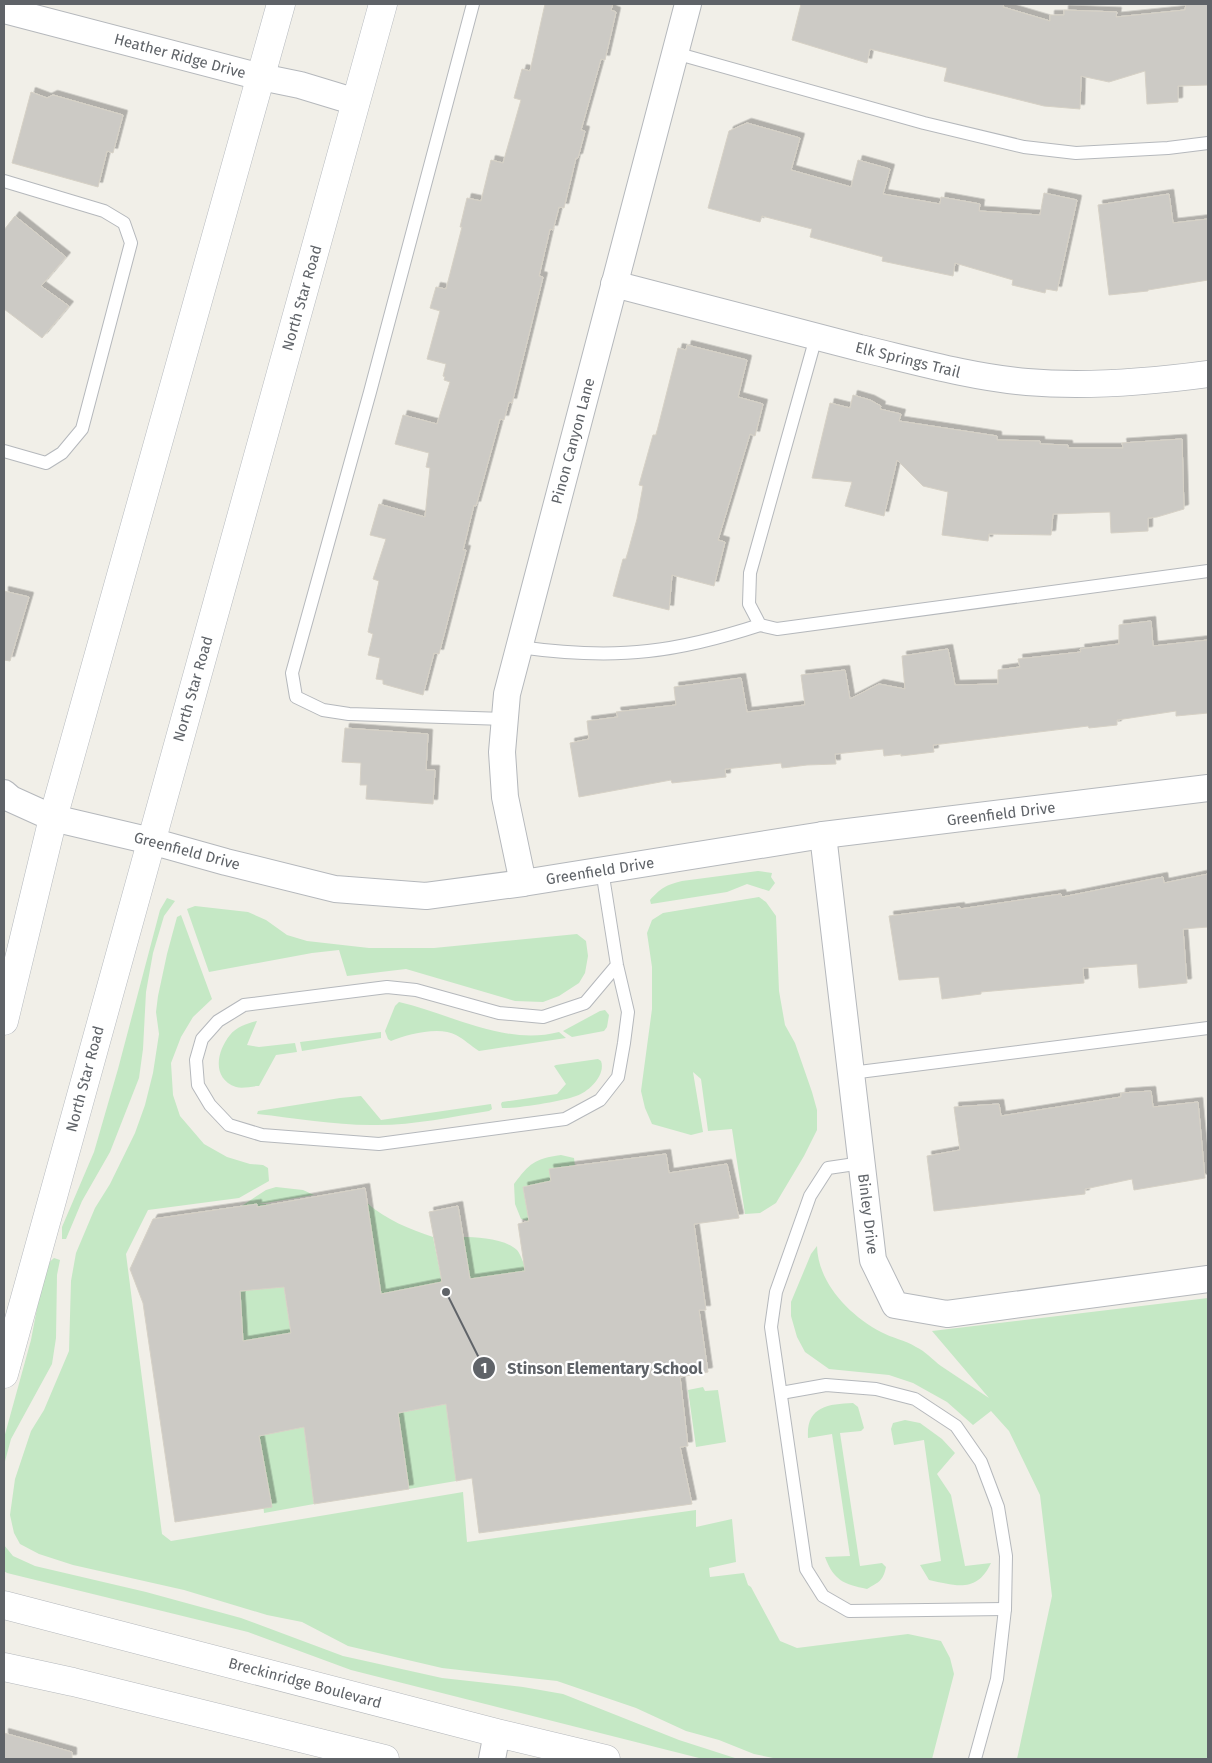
<svg xmlns="http://www.w3.org/2000/svg" width="1212" height="1763" font-family="'Fira Sans',sans-serif">
<defs>
<filter id="shadow"><feDropShadow dx="4.5" dy="-4.5" stdDeviation="0" flood-color="#0004"/></filter>
</defs>
<rect width="100%" height="100%" fill="#f1efe8"/>
<!-- green -->
<g fill="#c5e8c5">
<path d="M758 871 772 873 771 877 775 883 769 891 747 884 727 892 651 904 650 900C661 888 666 885 682 881Z"/>
<polygon points="759,897 766,902 776,916 779,991 785,1025 795,1043 812,1092 817,1110 817,1130 804,1156 776,1203 760,1213 745,1214 732,1129 708,1131 701,1079 693,1072 703,1132 691,1135 652,1124 645,1108 641,1091 652,1009 652,967 647,933 652,920 663,913"/>
<polygon points="167,898 175,901 164,916 153,953 146,992 143,1049 139,1078 110,1152 82,1201 66,1239 62,1239 62,1227 94,1152 118,1069 160,910"/>
<polygon points="195,906 248,912 266,920 287,935 307,941 369,948 434,948 577,934 586,941 588,956 585,973 579,983 559,996 543,1002 515,1001 406,969 347,976 339,950 312,953 209,972 187,909"/>
<polygon points="181,915 212,999 193,1017 181,1037 171,1063 173,1095 180,1116 204,1144 227,1157 250,1164 263,1165 268,1168 269,1181 239,1198 148,1210 126,1254 162,1534 171,1541 463,1492 467,1542 696,1510 696,1527 732,1519 736,1562 709,1568 710,1577 744,1573 748,1585 751,1587 780,1641 797,1648 908,1634 941,1641 950,1658 954,1674 932,1759 778,1759 754,1754 719,1740 686,1731 636,1708 557,1681 442,1668 348,1646 302,1622 267,1615 184,1590 73,1565 39,1554 20,1544 14,1533 10,1515 15,1479 31,1431 44,1410 69,1351 71,1281 76,1253 95,1208 110,1184 135,1133 145,1105 153,1073 159,1034 156,1012 158,996 167,954 177,917"/>
<path d="M399 1002C451 1014 505 1046 559 1032L566 1038 479 1051C471 1046 464 1039 456 1035 440 1026 407 1034 391 1041L388 1039 385 1031 395 1006Z"/>
<polygon points="605,1010 609,1015 607,1027 604,1031 572,1037 563,1031 600,1011"/>
<path d="M257 1021 247 1045 259 1047 295 1043 297 1052 276 1055 259 1086C252 1086 243 1089 236 1087 211 1078 217 1051 230 1035 236 1027 248 1023 257 1021Z"/>
<polygon points="381,1032 381,1038 302,1051 300,1042"/>
<path d="M598 1059 601 1061C606 1075 589 1092 576 1096 564 1101 514 1109 502 1108L501 1104 502 1102 557 1094 566 1084 554 1066 556 1065Z"/>
<path d="M361 1096 381 1120 491 1104 492 1109 489 1111C450 1117 411 1126 371 1125 333 1125 295 1118 257 1114L258 1111 340 1098Z"/>
<path d="M561 1155 574 1158 575 1166 551 1181 523 1187 529 1221 521 1219 515 1204 514 1184C530 1163 534 1159 561 1155Z"/>
<polygon points="276,1187 303,1190 314,1195 259,1204 271,1204 291,1333 243,1341 240,1291 272,1288 257,1204 240,1207 266,1190"/>
<path d="M367 1203C386 1220 410 1229 433 1237L442 1282 381 1294Z"/>
<path d="M463 1237C477 1237 506 1239 517 1250 521 1255 524 1265 527 1271L470 1279Z"/>
<path d="M817 1246C818 1283 849 1315 881 1332 892 1338 905 1340 916 1347 925 1351 933 1360 941 1366 957 1377 973 1387 989 1398L932 1331 1208 1298V1759H1017L1052 1596 1040 1495 1009 1431 991 1411 973 1425 947 1402 913 1383 889 1375 829 1369 805 1352 797 1337 791 1316V1302L811 1254Z"/>
<polygon points="54,1258 60,1260 57,1275 56,1338 52,1364 11,1439 4,1465 4,1438 31,1340 45,1266"/>
<polygon points="703,1387 705,1391 718,1390 726,1442 696,1447 688,1390"/>
<path d="M853 1403 858 1407 864 1428 861 1431 840 1433 860 1566 882 1563 886 1567C883 1581 879 1582 867 1589 844 1584 834 1581 825 1557L850 1556 832 1434 808 1438C806 1407 827 1404 853 1403Z"/>
<polygon points="446,1404 456,1481 409,1489 398,1413"/>
<path d="M905 1420 920 1423 942 1439 955 1453 937 1474 951 1495 965 1566 991 1563C977 1593 957 1586 929 1580L920 1565 941 1561 924 1440 894 1445 891 1429 893 1423Z"/>
<polygon points="304,1427 314,1504 264,1513 257,1434"/>
<polygon points="4,1545 13,1556 35,1566 146,1592 241,1618 343,1656 442,1678 523,1687 563,1694 679,1740 738,1759 703,1759 351,1670 248,1632 7,1573 4,1571"/>
</g>
<!-- building -->
<g fill="#cccac5" stroke="#d6d1c6" fill-rule="evenodd" filter="url(#shadow)">
<polygon points="545,4 613,4 611,10 616,12 605,60 601,59 581,130 585,131 578,158 576,158 564,208 559,207 553,230 550,229 539,276 543,277 512,403 509,402 504,420 500,419 476,506 474,505 463,550 466,550 439,654 434,653 423,695 383,684 383,680 376,679 380,658 368,655 373,634 368,632 379,581 373,579 386,539 370,535 379,504 425,517 430,468 426,467 429,453 395,444 403,415 437,424 450,382 444,380 445,377 443,376 446,364 427,359 440,311 430,308 436,287 446,289 462,227 460,227 467,198 481,201 491,160 503,163 521,100 514,98 522,69 530,71"/>
<polygon points="801,4 1004,4 1003,7 1050,21 1050,15 1064,15 1064,10 1117,12 1116,17 1185,10 1186,4 1208,4 1208,85 1178,86 1178,102 1147,104 1145,71 1109,82 1081,76 1080,109 1044,106 944,81 947,68 870,49 867,63 792,40"/>
<polygon points="31,92 47,98 53,95 123,115 113,153 107,151 98,187 12,163"/>
<polygon points="747,123 800,138 791,170 851,187 858,160 890,169 883,194 940,204 941,197 980,204 979,211 1040,215 1044,193 1077,200 1057,291 1046,289 1045,293 1012,285 1013,280 955,263 953,276 882,261 883,257 810,237 812,229 762,216 760,222 708,208 729,131"/>
<polygon points="1169,194 1173,223 1208,219 1208,280 1148,290 1148,291 1109,295 1098,205"/>
<polygon points="15,216 66,257 41,286 69,306 42,338 4,309 4,230"/>
<polygon points="687,345 747,360 738,397 763,404 755,436 750,434 718,540 725,542 714,586 672,575 669,610 613,596 623,559 626,559 637,519 643,486 639,485 653,435 656,435 678,348 686,350"/>
<polygon points="853,395 870,400 881,406 880,409 901,414 899,421 997,436 997,440 1040,441 1040,444 1068,445 1068,448 1123,448 1122,443 1182,439 1184,509 1157,517 1148,518 1148,531 1111,533 1110,512 1053,514 1051,535 989,534 988,541 942,535 948,492 923,486 897,460 884,516 845,506 852,482 812,478 830,403 850,408"/>
<polygon points="4,591 29,597 10,661 4,660"/>
<polygon points="1151,621 1153,646 1208,640 1208,713 1176,716 1176,711 1117,720 1117,725 1089,728 1088,726 933,745 934,752 901,756 901,754 884,756 883,749 835,754 836,764 807,765 782,768 781,763 725,769 726,777 672,783 671,780 579,797 570,743 589,739 587,721 618,717 616,712 676,705 674,687 741,678 747,712 805,705 801,675 845,670 850,699 879,684 905,689 902,656 948,649 955,685 998,684 998,670 1020,667 1018,659 1081,652 1080,649 1119,644 1119,625"/>
<polygon points="345,728 428,734 426,770 435,770 433,804 366,799 367,785 360,785 361,763 342,762"/>
<polygon points="1208,874 1208,927 1183,929 1187,983 1139,988 1137,964 1083,968 1084,983 981,992 981,994 942,999 939,977 899,980 889,916 960,907 960,909 1061,894 1062,897 1163,877 1164,883"/>
<polygon points="1151,1091 1153,1107 1198,1102 1205,1178 1134,1190 1132,1179 1085,1189 1085,1194 934,1211 927,1156 960,1150 954,1107 999,1104 1001,1116 1121,1097 1121,1093"/>
<path d="M666 1154 669 1173 727 1164 739 1218 694 1224 706 1310H699L708 1372 680 1377 688 1446 680 1447 692 1504 479 1533 472 1478 456 1481 446 1404 398 1413 409 1489 314 1504 304 1427 259 1436 272 1507 175 1522 143 1303 130 1269 153 1219 257 1204V1207L365 1188 381 1294 442 1282 429 1212 458 1206 470 1279 525 1271 518 1224 529 1221 523 1187 551 1181 549 1169ZM284 1287 291 1333 243 1341 240 1291Z"/>
<polygon points="4,1733 72,1752 72,1759 4,1759"/>
</g>
<g fill="none" stroke-linecap="round" stroke-linejoin="round">
<defs>
<g id="service">
<polyline points="473,4 370,392 292,673 296,697 323,710 349,714 505,719"/>
<polyline points="675,53 924,123 1024,147 1076,153 1168,148 1208,143"/>
<polyline points="4,181 104,211 124,223 131,243 82,429 62,453 46,463 4,451"/>
<polyline points="816,337 750,573 749,604 760,625 777,629 1208,571"/>
<path d="M519 647C562 653 605 656 648 651 686 647 723 637 760 625"/>
<polyline points="602,870 617,965 628,1012 624,1043 618,1077 600,1100 565,1119 379,1144 262,1135 229,1125 210,1105 198,1085 196,1060 202,1039 218,1021 244,1005 387,987 416,990 499,1013 543,1017 585,1003 617,965"/>
<polyline points="851,1073 1208,1028"/>
<polyline points="862,1163 828,1168 810,1196 776,1292 771,1327 806,1569 823,1596 849,1611 1005,1609"/>
<polyline points="781,1393 826,1385 876,1389 915,1399 956,1426 981,1462 998,1507 1006,1556 1005,1609 997,1679 975,1759"/>
</g>
<g id="minor">
<polyline points="4,10 261,77 300,85 356,102"/>
<path d="M614 284C696 306 778 327 860 348 915 361 970 377 1027 382 1087 387 1149 382 1208 374"/>
<polyline points="4,793 11,799 53,818 151,841 226,862 335,889 426,896 523,883 823,835 1208,788"/>
<polyline points="823,835 873,1260 895,1305 947,1314 1208,1279"/>
<polyline points="523,883 505,797 502,752 507,694 688,4"/>
<polyline points="492,1759 497,1733"/>
</g>
<g id="tertiary">
<polyline points="4,1605 497,1733 606,1759"/>
<polyline points="4,1667 73,1682 385,1759"/>
</g>
<g id="secondary">
<polyline points="4,1021 53,818 281,4"/>
<polyline points="4,1374 383,4"/>
</g>
</defs>
<!-- service casing -->
<use href="#service" stroke="#b5b8bc" stroke-width="14"/>
<!-- minor casing -->
<use href="#minor" stroke="#b5b8bc" stroke-width="28"/>
<!-- tertiary casing -->
<use href="#tertiary" stroke="#b5b8bc" stroke-width="29"/>
<!-- secondary casing -->
<use href="#secondary" stroke="#b6babf" stroke-width="29"/>
<!-- service -->
<use href="#service" stroke="#fff" stroke-width="12"/>
<!-- minor -->
<use href="#minor" stroke="#fff" stroke-width="26"/>
<!-- tertiary -->
<use href="#tertiary" stroke="#fff" stroke-width="28"/>
<!-- secondary -->
<use href="#secondary" stroke="#fff" stroke-width="28"/>
</g>
<g text-anchor="middle" dominant-baseline="central" stroke-width="4.5" stroke-linejoin="round" paint-order="stroke">
<!-- street labels -->
<g font-size="15" fill="#5f6368" stroke="#fff">
<text transform="translate(180 56) rotate(15)">Heather Ridge Drive</text>
<text transform="translate(302 298) rotate(-74)">North Star Road</text>
<text transform="translate(908 360) rotate(14)">Elk Springs Trail</text>
<text transform="translate(573 441) rotate(-75)">Pinon Canyon Lane</text>
<text transform="translate(193 689) rotate(-74)">North Star Road</text>
<text transform="translate(1001 814) rotate(-7)">Greenfield Drive</text>
<text transform="translate(187 851) rotate(15)">Greenfield Drive</text>
<text transform="translate(600 871) rotate(-9)">Greenfield Drive</text>
<text transform="translate(85 1079) rotate(-75)">North Star Road</text>
<text transform="translate(868 1214) rotate(83)">Binley Drive</text>
<text transform="translate(305 1683) rotate(15)">Breckinridge Boulevard</text>
</g>
</g>
<!-- callouts -->
<path fill="none" stroke="#5f6368" stroke-width="2" d="M446 1292L484 1368"/>
<g fill="#5f6368" stroke="#fff" stroke-width="2">
<circle cx="446" cy="1292" r="5"/>
<circle cx="484" cy="1368" r="12"/>
</g>
<g font-size="15" text-anchor="middle" font-weight="bold" fill="#fff">
<text x="484" y="1373">1</text>
</g>
<g font-size="16" text-anchor="middle" font-weight="bold" fill="#5f6368" stroke="#fff" stroke-width="4.5" stroke-linejoin="round" paint-order="stroke">
<text x="605" y="1374">Stinson Elementary School</text>
</g>
<!-- border -->
<rect width="1212" height="1763" fill="none" stroke="#5f6368" stroke-width="10"/>
</svg>
